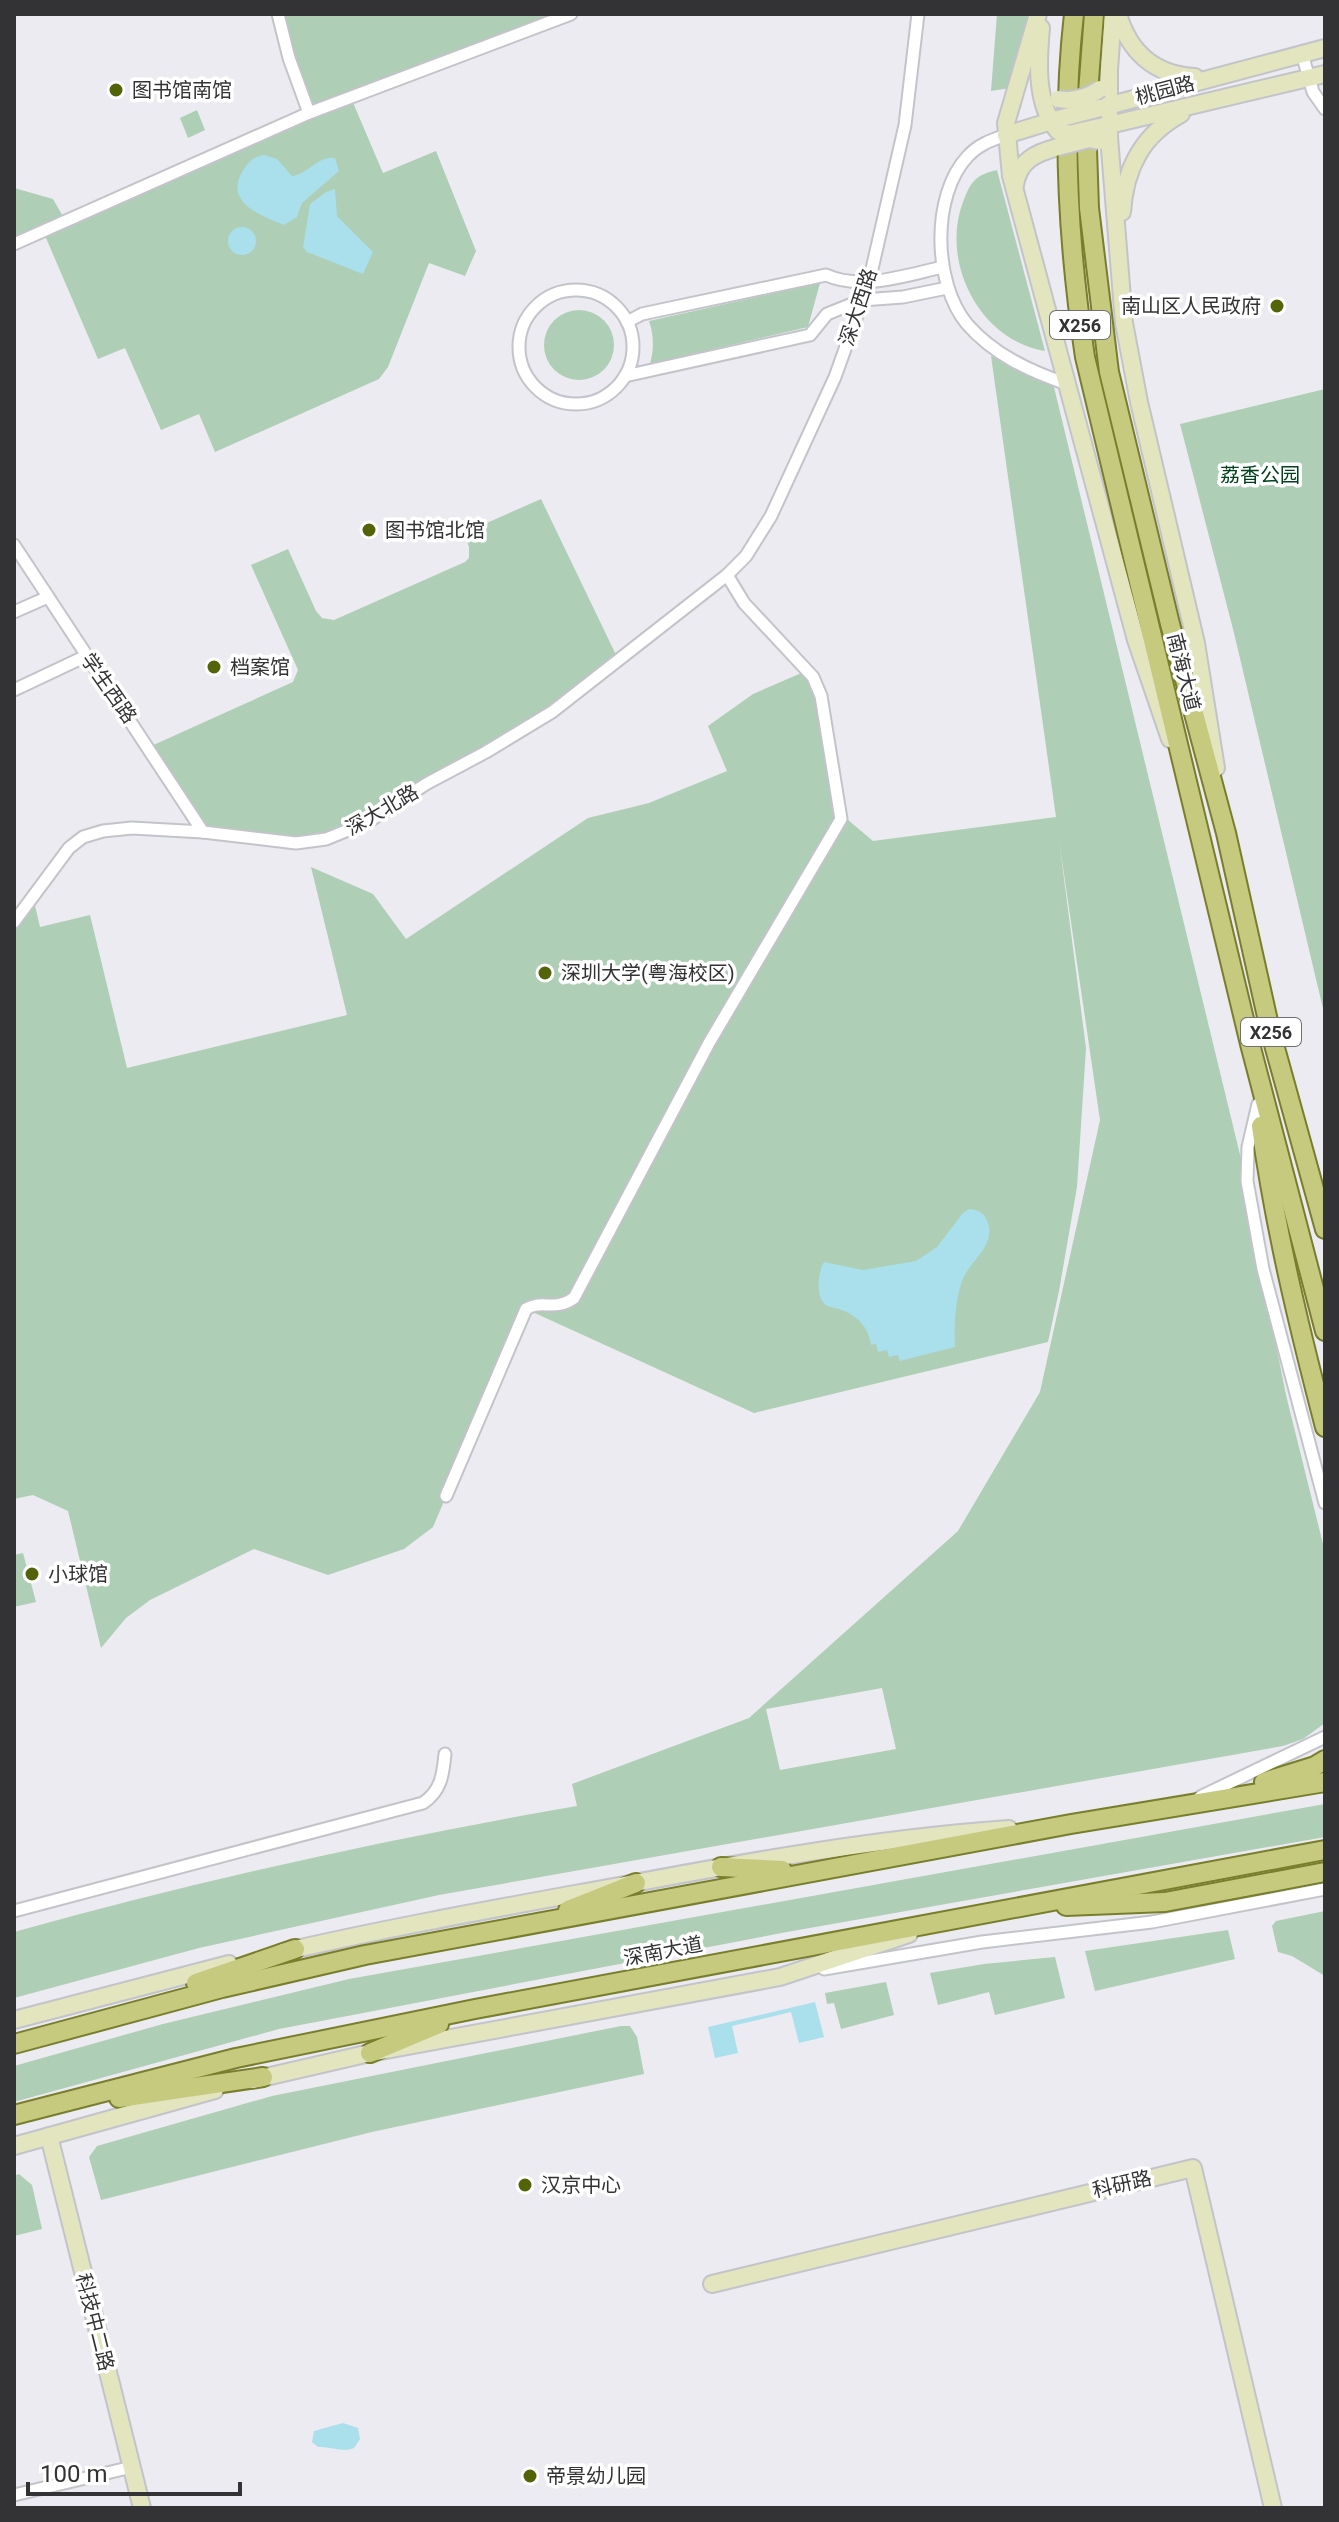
<svg xmlns="http://www.w3.org/2000/svg" width="1339" height="2522" font-family="Roboto,'Noto Sans SC',sans-serif">
<rect width="100%" height="100%" fill="#ecebf2"/>
<!-- green -->
<g fill="#aeceb5" fill-rule="evenodd">
<polygon points="278,14 571,14 351,98 383,173 436,151 476,251 465,276 429,263 388,367 379,379 215,452 199,414 161,430 125,348 98,359 43,231 14,244 14,188 53,199 65,220 308,113"/>
<polygon points="997,14 1029,14 1023,86 991,91"/>
<polygon points="197,110 205,130 188,138 180,118"/>
<path d="M997 170 1045 351C980 341 940 262 963 202 967 192 970 182 980 176 985 173 992 171 997 170Z"/>
<path d="M820 283 808 327 650 364C654 350 654 335 649 321Z"/>
<circle cx="579" cy="345" r="35"/>
<path d="M991 356 1053 383 1250 1196 1254 1235 1286 1395 1325 1552V1723L1303 1739 1283 1746 439 1895 199 1948 14 1998V1932C200 1880 387 1839 577 1806L572 1784 749 1718 958 1531 1040 1392 1100 1120 1059 840 1086 1048 1077 1187 1059 1291 1048 1342 754 1413 526 1309 433 1527 404 1549 328 1575 254 1549 150 1600 126 1618 101 1648 68 1511 33 1495 14 1499V921L33 897 40 927 90 915 127 1068 347 1015 311 867 373 894 406 939 588 818 649 803 727 771 708 726 753 694 806 671 813 677 841 814 873 841 1056 817ZM882 1688 896 1749 780 1770 766 1709Z"/>
<polygon points="1325,389 1325,1017 1234,633 1180,424"/>
<polygon points="541,499 618,659 552,712 368,822 296,843 203,832 149,747 293,682 298,670 251,565 288,549 316,611 322,618 334,620 465,562 469,558 469,547 464,533"/>
<polygon points="23,1553 36,1602 14,1607 14,1555"/>
<polygon points="1325,1804 1325,1837 787,1932 279,2029 14,2102 14,2066 163,2024 349,1979"/>
<polygon points="1325,1911 1325,1976 1292,1956 1278,1952 1272,1926 1276,1921"/>
<polygon points="1228,1930 1235,1959 1095,1991 1085,1951"/>
<polygon points="1055,1957 1065,1998 995,2015 989,1992 938,2005 930,1973 984,1964"/>
<polygon points="886,1982 894,2015 841,2029 834,2003 827,2004 825,1993"/>
<polygon points="621,2026 630,2026 637,2037 644,2074 372,2132 101,2200 89,2157 97,2146 272,2096"/>
<polygon points="19,2174 32,2185 42,2229 14,2236 14,2176"/>
</g>
<!-- water -->
<g fill="#aadfec">
<path d="M264 155 277 159 292 176C309 174 317 156 335 158L339 171 302 203 297 217 284 225C260 215 222 202 244 169 250 160 254 157 264 155Z"/>
<polygon points="335,189 337,216 373,252 363,274 307,252 303,247 310,204 326,192"/>
<circle cx="242" cy="241" r="14"/>
<path d="M969 1209C979 1210 985 1213 988 1223 996 1248 967 1262 961 1284 955 1305 954 1326 955 1347L900 1361 898 1355 889 1357 887 1350 878 1352 876 1344 871 1345C868 1326 857 1315 839 1309 834 1307 830 1308 826 1305 815 1298 818 1271 824 1262L863 1270 916 1261 937 1247 963 1213Z"/>
<polygon points="815,2002 824,2037 799,2043 791,2012 732,2026 738,2053 715,2058 708,2027"/>
<path d="M343 2423 358 2428 360 2439 354 2448C344 2453 330 2446 318 2447L312 2442 314 2431Z"/>
</g>
<g fill="none" stroke-linecap="round" stroke-linejoin="round">
<defs>
<g id="street">
<polyline points="278,14 289,58 309,113"/>
<polyline points="1302,54 1313,92 1325,109"/>
<path d="M1006 135C992 140 979 144 968 156 931 195 933 283 967 324 993 354 1029 371 1067 384"/>
<polyline points="14,244 309,113 571,14"/>
<circle cx="576" cy="347" r="57"/>
<path d="M627 322 642 314 826 275C862 291 906 275 943 267"/>
<polyline points="625,376 810,335 827,314 862,300 903,297 947,288"/>
<polyline points="14,545 203,832"/>
<polyline points="14,612 48,597"/>
<polyline points="14,690 86,656"/>
<polyline points="14,922 69,848 83,837 103,831 132,828 203,832 296,843 326,839 368,822 426,784 486,752 552,712 727,575 746,556 771,516 835,377 869,282 905,125 918,14"/>
<polyline points="1258,1104 1248,1147 1247,1181 1263,1269 1325,1503"/>
<path d="M446 1496 526 1309C542 1299 555 1312 574 1298L709 1043 841 819 821 696 813 677 744 603 727 575"/>
<polyline points="1200,1797 1325,1737"/>
<path d="M14 1911 423 1803C441 1791 443 1775 445 1754"/>
<polyline points="824,1969 982,1942 1152,1922 1325,1889"/>
<polyline points="14,2495 132,2467"/>
</g>
<g id="secondary">
<polyline points="1038,14 1006,123 1011,176 1136,640 1170,739"/>
<polyline points="1113,14 1109,70 1109,137 1124,323 1139,402 1196,643 1216,768"/>
<path d="M1118 14C1129 52 1155 75 1195 77"/>
<path d="M1041 28C1038 60 1035 105 1058 131"/>
<polyline points="1100,108 1325,48"/>
<polyline points="1101,127 1325,74"/>
<polyline points="1006,135 1058,119"/>
<path d="M1015 185C1019 160 1036 153 1058 147"/>
<path d="M1122 212C1125 168 1142 135 1181 114"/>
<path d="M283 1952C396 1926 510 1906 624 1885 751 1861 880 1838 1009 1829"/>
<polyline points="14,2020 229,1964"/>
<polyline points="253,2080 370,2053 780,1977 909,1934"/>
<polyline points="49,2136 142,2508"/>
<polyline points="14,2146 215,2090"/>
<polyline points="712,2284 1193,2168 1273,2508"/>
</g>
<g id="primary">
<path d="M1074 14C1061 128 1068 243 1085 357L1250 1044 1325 1331"/>
<polyline points="1094,14 1086,119 1089,208 1109,372 1170,624 1226,833 1270,1030 1325,1229"/>
<path d="M1261 1126C1275 1228 1299 1327 1325 1427"/>
<polyline points="1264,1782 1315,1766 1325,1760"/>
<polyline points="721,1867 782,1870"/>
<polyline points="1066,1906 1165,1902 1325,1872"/>
<polyline points="568,1910 636,1883"/>
<polyline points="196,1983 295,1949"/>
<polyline points="14,2044 222,1988 365,1955 1071,1824 1325,1782"/>
<polyline points="370,2053 439,2024"/>
<polyline points="119,2098 263,2077"/>
<polyline points="14,2115 236,2058 475,2009 1325,1850"/>
</g>
</defs>
<!-- street casing -->
<use href="#street" stroke="#c3c3ca" stroke-width="15"/>
<!-- secondary casing -->
<use href="#secondary" stroke="#c3c3ca" stroke-width="20"/>
<!-- primary casing -->
<use href="#primary" stroke="#797e2d" stroke-width="22"/>
<!-- street -->
<use href="#street" stroke="#fff" stroke-width="11"/>
<!-- secondary -->
<use href="#secondary" stroke="#e2e5be" stroke-width="16"/>
<!-- primary -->
<use href="#primary" stroke="#c5ca7e" stroke-width="18"/>
<defs>
<g id="secondary-bridge">
<path d="M1058 99C1072 102 1089 97 1100 89"/>
<polyline points="1058,119 1100,108"/>
<polyline points="1058,131 1069,134 1099,127"/>
<polyline points="1058,147 1089,139 1099,141"/>
</g>
</defs>
<!-- secondary-bridge casing -->
<use href="#secondary-bridge" stroke="#c3c3ca" stroke-width="20" stroke-linecap="butt"/>
<!-- secondary-bridge -->
<use href="#secondary-bridge" stroke="#e2e5be" stroke-width="16"/>
</g>
<!-- markers -->
<g fill="#536308" stroke="#fff" stroke-width="3">
<circle cx="116" cy="90" r="8"/>
<circle cx="1277" cy="306" r="8"/>
<circle cx="369" cy="530" r="8"/>
<circle cx="214" cy="667" r="8"/>
<circle cx="545" cy="973" r="8"/>
<circle cx="32" cy="1574" r="8"/>
<circle cx="525" cy="2185" r="8"/>
<circle cx="530" cy="2476" r="8"/>
</g>
<g text-anchor="middle" dominant-baseline="central" stroke-width="7" stroke-linejoin="round" paint-order="stroke">
<!-- shield labels -->
<g fill="#fff" stroke="#707072" stroke-width="2">
<rect x="1050" y="311" width="60" height="28" rx="6"/>
<rect x="1241" y="1018" width="60" height="28" rx="6"/>
</g>
<g font-size="18" font-weight="bold" fill="#333335">
<text x="1080" y="325">X256</text>
<text x="1271" y="1032">X256</text>
</g>
<!-- poi labels -->
<g font-size="20" fill="#333335" stroke="#fff" text-anchor="start">
<text x="132" y="90">图书馆南馆</text>
<text x="1261" y="306" text-anchor="end">南山区人民政府</text>
<text x="385" y="530">图书馆北馆</text>
<text x="230" y="667">档案馆</text>
<text x="561" y="973">深圳大学(粤海校区)</text>
<text x="48" y="1574">小球馆</text>
<text x="541" y="2185">汉京中心</text>
<text x="546" y="2476">帝景幼儿园</text>
</g>
<!-- street labels -->
<g font-size="20" fill="#333335" stroke="#fff">
<text transform="translate(1165 90) rotate(-15)">桃园路</text>
<text transform="translate(858 307) rotate(-72)">深大西路</text>
<text transform="translate(1184 672) rotate(76)">南海大道</text>
<text transform="translate(109 688) rotate(55)">学生西路</text>
<text transform="translate(382 810) rotate(-30)">深大北路</text>
<text transform="translate(663 1951) rotate(-11)">深南大道</text>
<text transform="translate(1122 2184) rotate(-13)">科研路</text>
<text transform="translate(95 2322) rotate(76)">科技中二路</text>
</g>
<!-- park labels -->
<g font-size="20" fill="#02421d" stroke="#fff">
<text x="1260" y="475">荔香公园</text>
</g>
</g>
<!-- border -->
<rect width="1339" height="2522" fill="none" stroke="#333335" stroke-width="32"/>
<!-- scale -->
<path d="M28 2482v12h212v-12" fill="none" stroke="#333335" stroke-width="4"/>
<text x="40" y="2482" font-size="24" fill="#333335" stroke="#ffffff" stroke-width="6" paint-order="stroke">100 m</text>
</svg>
